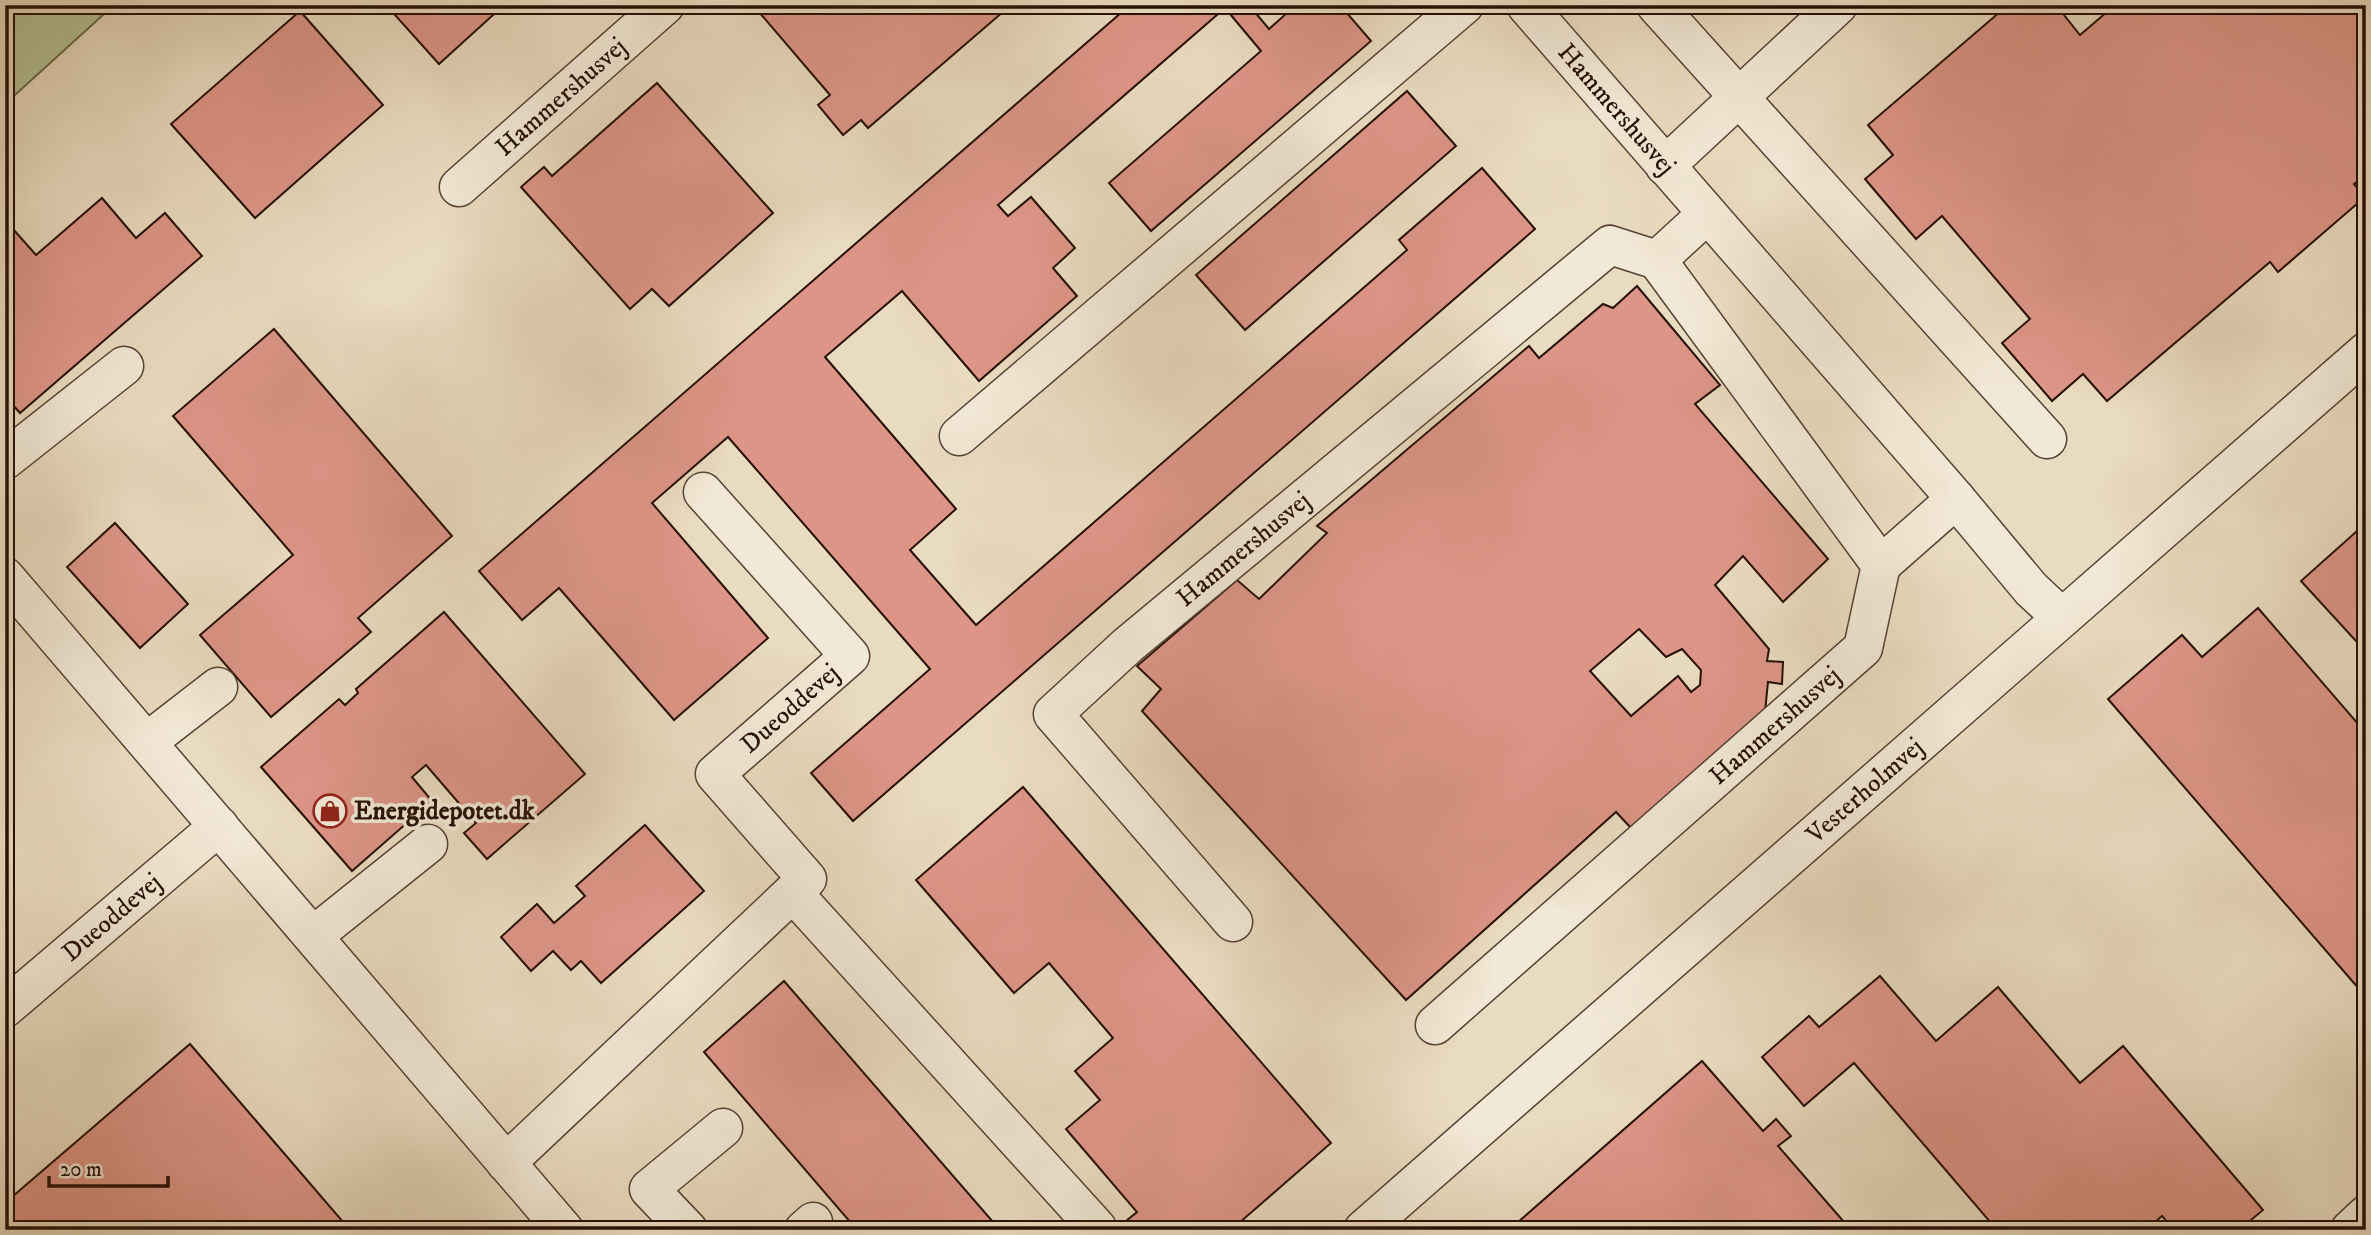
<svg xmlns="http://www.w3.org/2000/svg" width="2371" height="1235" font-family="'IM FELL DW Pica',serif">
<rect width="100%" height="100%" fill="#e9dbbf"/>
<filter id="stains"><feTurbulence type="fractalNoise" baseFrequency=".00286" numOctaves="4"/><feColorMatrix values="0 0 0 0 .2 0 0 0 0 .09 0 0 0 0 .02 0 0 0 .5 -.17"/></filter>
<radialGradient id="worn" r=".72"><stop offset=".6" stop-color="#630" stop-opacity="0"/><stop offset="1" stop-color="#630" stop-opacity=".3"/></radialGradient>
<!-- green -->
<polygon fill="#b3c195" stroke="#6c684e" stroke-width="2" points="5,5 114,5 5,104"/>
<!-- building -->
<g fill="#dd9587" stroke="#250f06" stroke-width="2" fill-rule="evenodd">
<polygon points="386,5 504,5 439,64"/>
<polygon points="753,5 1011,5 868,128 861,120 843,135 818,105 830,95"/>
<polygon points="1130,5 1249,5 1269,29 1296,5 1340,5 1371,41 1151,231 1109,183 1261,51 1225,8 998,205 1008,216 1031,197 1075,248 1053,268 1077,296 979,381 902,291 825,357 956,509 910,550 976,625 1407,250 1399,240 1482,168 1535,229 853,821 811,773 930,669 728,437 652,503 768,638 674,720 559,588 522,620 479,571"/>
<polygon points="2008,5 2056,5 2080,35 2115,5 2366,5 2366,174 2354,184 2365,197 2278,272 2270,262 2107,401 2083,374 2052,401 2002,343 2030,319 1942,216 1916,239 1865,179 1893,155 1868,125"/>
<polygon points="300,11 383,105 255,218 171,124"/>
<polygon points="657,83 773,213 669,306 652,289 630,309 521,187 544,167 552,176"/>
<polygon points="1407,91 1456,146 1245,330 1196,275"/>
<polygon points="102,198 136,238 165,213 202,256 20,413 5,396 5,350 10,347 5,341 5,220 36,255"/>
<path d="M1637 286 1720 385 1695 404 1828 559 1783 602 1743 556 1715 585 1769 649 1767 661 1783 662 1782 684 1768 682 1765 712 1632 829 1616 812 1406 1000 1142 711 1161 689 1137 666 1237 580 1259 599 1327 533 1317 526 1529 346 1539 358 1603 304 1613 308ZM1639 629 1666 657 1682 649 1701 670 1700 685 1691 692 1678 676 1631 716 1590 671Z"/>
<polygon points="274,329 452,536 358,618 371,632 271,717 200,635 293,555 173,416"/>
<polygon points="115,523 188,604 140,648 67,567"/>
<polygon points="2366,523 2366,652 2301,581"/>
<polygon points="2258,608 2366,733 2366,997 2108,699 2182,635 2202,657"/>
<polygon points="444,612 585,774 487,859 464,833 476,823 426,765 412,777 432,801 352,871 261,767 339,699 345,705 358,693 356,689"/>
<polygon points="1023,787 1331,1143 1231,1230 1115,1230 1137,1212 1066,1129 1100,1100 1075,1071 1113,1038 1049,963 1014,993 916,880"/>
<polygon points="645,825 704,891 601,983 581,961 571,970 553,951 531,971 501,937 537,904 554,923 585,896 576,886"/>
<polygon points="1880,976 1936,1041 1998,987 2080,1083 2123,1046 2263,1210 2239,1230 2174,1230 2162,1216 2146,1230 1997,1230 1854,1063 1804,1106 1762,1057 1809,1016 1819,1027"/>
<polygon points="784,981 1000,1230 857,1230 704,1052"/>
<polygon points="190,1044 350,1230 5,1230 5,1203"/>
<polygon points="1702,1061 1763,1131 1776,1119 1791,1136 1778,1146 1851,1230 1509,1230"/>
</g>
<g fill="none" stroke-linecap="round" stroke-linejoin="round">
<defs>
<g id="minor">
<path id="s1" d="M1526 5 1956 499 2031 589 2062 618"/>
<polyline points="1656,5 2047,439"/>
<polyline points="1665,166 1838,5"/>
<path id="s2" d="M459 187 665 5"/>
<polyline points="1707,214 1657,260 1881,565"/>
<polyline points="959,436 1464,5"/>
<polyline points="5,460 124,366"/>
<polyline points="5,577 564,1230"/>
<polyline points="147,742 218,687"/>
<polyline points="793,893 1097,1228"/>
<path id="s3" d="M1233 922 1053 714 1128 645 1610 245 1657 260"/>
<polyline points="313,936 428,844"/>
<path id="s4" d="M5 1008 219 826"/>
<path id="s5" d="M1435 1025 1863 648 1881 565 1956 499"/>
<path id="s6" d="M506 1163 807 879 715 774 850 656 703 492"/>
<polyline points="688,1230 649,1189 723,1128"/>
<polyline points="804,1230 813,1222"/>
<path id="s7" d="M1363 1230 2366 352"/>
<polyline points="2350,1230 2366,1215"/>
</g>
</defs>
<!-- minor casing -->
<use href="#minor" stroke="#564234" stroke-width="41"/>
<!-- minor -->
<use href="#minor" stroke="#f1e8d5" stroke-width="38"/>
</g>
<!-- icons -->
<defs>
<symbol id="shop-ring" viewBox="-11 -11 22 22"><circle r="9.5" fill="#f1e8d5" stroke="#8f2418" stroke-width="1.5"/><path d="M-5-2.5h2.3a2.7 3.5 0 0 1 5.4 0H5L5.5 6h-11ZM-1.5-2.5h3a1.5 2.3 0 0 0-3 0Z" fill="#8f2418"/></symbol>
</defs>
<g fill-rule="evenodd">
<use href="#shop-ring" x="311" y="792" width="38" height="38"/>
</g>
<g text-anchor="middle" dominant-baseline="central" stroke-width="7" stroke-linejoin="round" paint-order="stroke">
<!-- street labels -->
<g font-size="26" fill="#250f06" stroke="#f1e8d5">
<text stroke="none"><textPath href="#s2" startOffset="136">Hammershusvej</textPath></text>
<text stroke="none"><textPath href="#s1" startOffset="138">Hammershusvej</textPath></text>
<text stroke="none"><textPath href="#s3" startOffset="527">Hammershusvej</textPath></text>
<text stroke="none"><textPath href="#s6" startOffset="653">Dueoddevej</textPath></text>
<text stroke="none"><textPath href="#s5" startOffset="453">Hammershusvej</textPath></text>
<text stroke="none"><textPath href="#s7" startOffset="667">Vesterholmvej</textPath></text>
<text stroke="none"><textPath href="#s4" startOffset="140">Dueoddevej</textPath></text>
</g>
<!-- poi labels -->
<g font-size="26" font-weight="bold" fill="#250f06" stroke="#f1e8d5" text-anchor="start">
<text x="354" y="811">Energidepotet.dk</text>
</g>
</g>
<!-- margin -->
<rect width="2371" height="1235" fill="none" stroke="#e9dbbf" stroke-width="28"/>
<rect x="7" y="7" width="2357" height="1221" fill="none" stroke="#250f06" stroke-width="3.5"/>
<rect x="14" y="14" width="2343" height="1207" fill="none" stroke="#250f06" stroke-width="2"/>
<!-- scale -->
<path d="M49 1176v10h119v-10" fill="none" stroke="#250f06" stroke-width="3.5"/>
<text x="60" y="1176" font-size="21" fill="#250f06" stroke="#f1e8d5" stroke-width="5" paint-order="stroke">20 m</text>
<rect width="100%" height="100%" filter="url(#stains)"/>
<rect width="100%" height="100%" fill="url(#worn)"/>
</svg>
